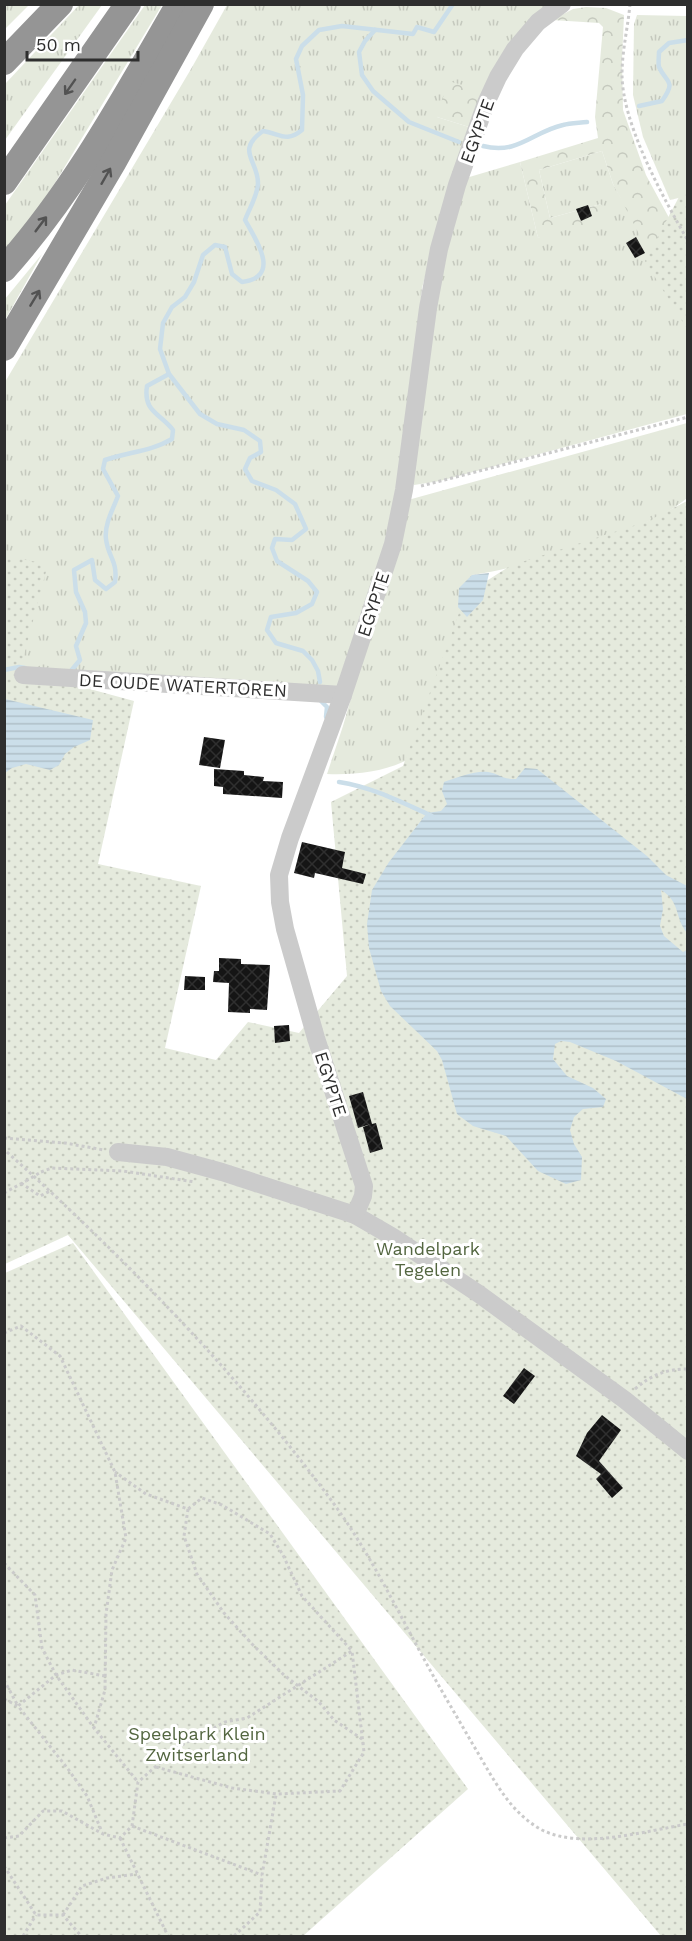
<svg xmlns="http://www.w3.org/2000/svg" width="692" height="1941" font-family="'Work Sans',sans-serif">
<defs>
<pattern id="grass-tufts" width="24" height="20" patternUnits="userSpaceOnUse" patternTransform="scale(1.5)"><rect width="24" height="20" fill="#e5eadd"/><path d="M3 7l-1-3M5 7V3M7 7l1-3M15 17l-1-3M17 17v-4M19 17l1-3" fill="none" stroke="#c5c9be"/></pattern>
<pattern id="forest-crowns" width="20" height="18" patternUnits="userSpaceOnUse" patternTransform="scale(1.5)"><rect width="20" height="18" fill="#e5eadd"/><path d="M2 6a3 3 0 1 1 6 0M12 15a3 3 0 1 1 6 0" fill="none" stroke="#c5c9be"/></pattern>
<pattern id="park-dots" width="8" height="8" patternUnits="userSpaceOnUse" patternTransform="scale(1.5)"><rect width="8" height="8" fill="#e5eadd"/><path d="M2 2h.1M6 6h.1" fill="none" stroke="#c5c9be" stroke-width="1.8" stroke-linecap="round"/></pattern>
<pattern id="water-rules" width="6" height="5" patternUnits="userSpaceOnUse" patternTransform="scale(1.5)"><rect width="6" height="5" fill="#cbdee9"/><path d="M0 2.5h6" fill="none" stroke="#afbfc8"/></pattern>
<pattern id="building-cross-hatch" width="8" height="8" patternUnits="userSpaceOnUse" patternTransform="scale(1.5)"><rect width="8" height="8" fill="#151515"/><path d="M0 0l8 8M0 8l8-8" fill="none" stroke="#2f2f2f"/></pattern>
</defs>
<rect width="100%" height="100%" fill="#fff"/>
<!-- grass -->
<g fill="url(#grass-tufts)">
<polygon points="5,4 29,5 5,29 4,5"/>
<polygon points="79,5 102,5 5,140 5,84"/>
<polygon points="145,5 162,5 55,183 18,238 5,254 5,205"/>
<polygon points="227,5 545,5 546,8 485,91 437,117 469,127 448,192 422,288 409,411 392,523 337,691 5,675 5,382 191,69"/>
<polygon points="637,15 687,16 687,196 670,200 643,137 633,95 634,24"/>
<polygon points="602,151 613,184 687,314 687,414 440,481 414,485 413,480 442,267 466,178 520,162 538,238 601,204 550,218 539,170"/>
<polygon points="42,254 5,320 5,299"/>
<path d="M687 423V498C659 522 621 531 587 543 549 556 511 570 472 575L467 617 413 757C386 772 357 775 327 774L343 726 408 500Z"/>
</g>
<!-- forest -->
<g fill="url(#forest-crowns)">
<polygon points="586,7 606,8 624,15 622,60 623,110 646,175 681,240 650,255 613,184 602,151 539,170 550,218 601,204 609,218 538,238 520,162 598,138 595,117 603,27 599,23 552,20 573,9"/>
<polygon points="448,81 485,91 469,127 437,117"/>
</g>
<!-- park -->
<g fill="url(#park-dots)">
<polygon points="687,194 688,194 687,329 645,261 680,195"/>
<polygon points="687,501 687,1936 661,1936 68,1235 5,1264 4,556 48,564 20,670 134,701 98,864 201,886 165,1048 216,1060 248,1022 299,1033 347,976 331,802 403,766 466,594 510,566 648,521"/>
<polygon points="73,1243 468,1789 303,1936 5,1936 5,1273"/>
</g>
<!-- water -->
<g fill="url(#water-rules)">
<polygon points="489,573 483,600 467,617 458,607 459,588 472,575"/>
<polygon points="5,699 93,720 90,740 74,747 65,754 59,765 50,770 26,764 12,768 5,773"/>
<path d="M525 768 537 769 647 856 666 875 687 886V933C674 917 681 902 661 890L663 909 660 926 664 936 683 952 687 950V1099L616 1061 570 1042 561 1041 555 1044 553 1059 567 1076 593 1088 606 1099 603 1107 583 1109 574 1117 570 1130 574 1144 582 1157 581 1180 566 1184 538 1171 506 1136 473 1126 457 1114 442 1060 437 1051 390 1006 381 991 369 948 367 924 372 890 389 862 427 813 441 811 447 804 442 791 444 782C455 778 477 770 488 772 500 774 500 779 516 779Z"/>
</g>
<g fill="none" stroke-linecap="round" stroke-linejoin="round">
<!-- stream -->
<g stroke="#cbdee9" stroke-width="4.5">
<polyline points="375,30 365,41 359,52 362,75 373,91 409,122 459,142"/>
<path d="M639 106 662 101C677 80 666 83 659 67 658 63 659 56 659 52L669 43 688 40"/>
<path d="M483 146C518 155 532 132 563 125 570 123 579 123 587 122"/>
<polyline points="4,670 19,667 25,668"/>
<path d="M70 672 80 660 76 646 86 623 85 612 76 592 74 570 92 560 95 580 106 589 115 582C118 561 108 557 106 539 104 525 113 509 118 496L103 469 105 460C128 452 152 451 172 439L173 430C160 413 143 412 147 386L169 374"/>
<path d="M320 682 318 671 312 660 303 651 276 643 267 630 271 617 296 613 312 604 317 592 308 581 277 561 272 548 275 539 292 540 306 529 295 504 276 490 252 481 245 469 250 458 261 452 260 441 244 430 217 424 200 414 169 374 160 349 163 323 172 307 185 297 194 282 203 255 215 245 225 247 232 274 242 282C282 277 256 240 245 220 249 209 258 195 258 183 258 160 235 151 263 131 281 134 286 143 302 130L303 95 296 59 302 46 319 30 342 26 413 34 417 27 434 32 453 4"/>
<polyline points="319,699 327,707 326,717"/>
<path d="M339 782C372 787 401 802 432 816"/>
</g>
</g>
<!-- building -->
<g fill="url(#building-cross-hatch)">
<polygon points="588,205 592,216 581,221 576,209"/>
<polygon points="636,237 645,253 635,258 626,243"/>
<polygon points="204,737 225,740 220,768 199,765"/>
<polygon points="214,769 244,771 244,775 264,777 263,781 283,782 282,798 223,794 223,787 214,786"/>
<polygon points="302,842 345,852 342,868 366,874 363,884 315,873 314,878 294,873"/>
<polygon points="219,958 241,959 241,964 270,965 267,1010 250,1009 250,1013 228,1012 229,983 213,982 214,971 219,971"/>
<polygon points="185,976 205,977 205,990 184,990"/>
<polygon points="289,1025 290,1041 275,1043 274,1026"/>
<polygon points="363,1092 372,1124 376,1123 383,1149 370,1153 363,1127 371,1124 358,1128 349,1096"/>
<polygon points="524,1368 535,1376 514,1404 503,1396"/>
<polygon points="602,1415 621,1430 599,1461 623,1488 612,1498 596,1479 601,1474 576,1456 587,1433"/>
</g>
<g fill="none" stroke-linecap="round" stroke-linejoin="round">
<!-- path -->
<g stroke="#cbcbcb" stroke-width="3" stroke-dasharray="3 3" stroke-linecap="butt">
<path d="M630 4C628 27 622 51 622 74 622 124 663 197 688 241"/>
<polyline points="421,486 688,417"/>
<polyline points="4,1138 65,1143 104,1150"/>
<path d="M7 1152C126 1259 239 1375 334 1504 369 1552 395 1606 424 1659 439 1687 456 1715 472 1743 491 1774 508 1812 542 1830 582 1850 645 1831 688 1824"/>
<polyline points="41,1172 52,1168 123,1171 195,1182"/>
<polyline points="21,1183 40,1196 50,1191"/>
<polyline points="4,1193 26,1181"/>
<polyline points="4,1333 21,1326 60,1356 115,1472 126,1538 112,1570 106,1614 105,1690 94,1728 138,1782"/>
<path d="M635 1389C651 1375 666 1369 688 1369"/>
<polyline points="188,1509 184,1536 197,1574 224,1613 252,1644 284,1675 319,1702 334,1720 362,1739"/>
<polyline points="4,1563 35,1595 42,1648 56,1675 94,1728"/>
<polyline points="4,1680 18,1706 56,1675 72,1670 105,1676"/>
<polyline points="4,1699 18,1706 68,1769 87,1796 102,1832"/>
<polyline points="156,1767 232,1788 277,1794 340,1791 364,1752 352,1651"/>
<polyline points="132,1826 262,1875"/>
<polyline points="4,1838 19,1836 43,1811 62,1811 103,1834 120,1838 132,1826 138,1782 178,1747 225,1722 247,1718 352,1651 302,1596 283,1555 270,1534 222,1505 202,1498 188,1509 146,1494 115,1472"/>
<polyline points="120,1838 168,1936"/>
<polyline points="4,1866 36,1915 63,1915 81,1936"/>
<polyline points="63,1915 82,1886 107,1878 137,1874"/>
<polyline points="23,1936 36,1915"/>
<polyline points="234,1936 260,1912 262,1875 276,1795"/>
</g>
<!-- minor -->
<g stroke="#cbcbcb" stroke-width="18">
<polyline points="23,675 343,695"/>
<polyline points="118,1152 167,1157 222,1172 355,1215 393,1237 479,1294 625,1400 688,1451"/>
<polyline points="355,1215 363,1196 364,1186 316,1038 285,929 280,902 279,875 290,838 343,695 393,544 404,490 428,308 439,249 457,185 486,103 498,77 515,49 538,22 562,4"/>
</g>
<!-- highway -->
<g stroke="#959595" stroke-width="26">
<polyline points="4,62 60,4"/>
<polyline points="4,182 128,4"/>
<path d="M4 269C75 190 126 95 179 4"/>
<polyline points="4,348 113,163 201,4"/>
</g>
<!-- path-bridge -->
<polyline stroke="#cbcbcb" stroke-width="3" stroke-dasharray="3 3" stroke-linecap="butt" points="26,1181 41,1172"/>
</g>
<!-- one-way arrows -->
<defs><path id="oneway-shaft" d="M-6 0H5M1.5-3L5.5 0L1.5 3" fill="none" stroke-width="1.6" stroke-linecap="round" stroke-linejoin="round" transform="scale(1.5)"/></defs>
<g stroke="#525252">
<use href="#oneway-shaft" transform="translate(70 87) rotate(125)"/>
<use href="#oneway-shaft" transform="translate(106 176) rotate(-60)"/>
<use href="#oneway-shaft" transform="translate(41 224) rotate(-53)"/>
<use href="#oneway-shaft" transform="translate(35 298) rotate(-59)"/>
</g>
<g text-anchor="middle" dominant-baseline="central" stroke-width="6" stroke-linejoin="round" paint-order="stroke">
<!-- street labels -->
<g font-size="18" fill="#2e2e2e" stroke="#fff">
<text transform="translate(477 131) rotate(-70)">EGYPTE</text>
<text transform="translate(373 604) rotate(-72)">EGYPTE</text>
<text transform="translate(183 685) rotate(3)">DE OUDE WATERTOREN</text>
<text transform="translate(331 1084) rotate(72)">EGYPTE</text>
</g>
<!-- park labels -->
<g font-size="18" fill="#536640" stroke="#fff">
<text x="428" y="1248">Wandelpark<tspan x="428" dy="21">Tegelen</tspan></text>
<text x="197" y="1733">Speelpark Klein<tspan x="197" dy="21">Zwitserland</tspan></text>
</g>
</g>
<!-- border -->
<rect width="692" height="1941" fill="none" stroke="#2e2e2e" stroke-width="12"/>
<!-- scale -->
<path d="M27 51v9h111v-9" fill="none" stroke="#2e2e2e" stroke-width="3"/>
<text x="36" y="51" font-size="18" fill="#2e2e2e" stroke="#ffffff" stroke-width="4.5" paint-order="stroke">50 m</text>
</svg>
